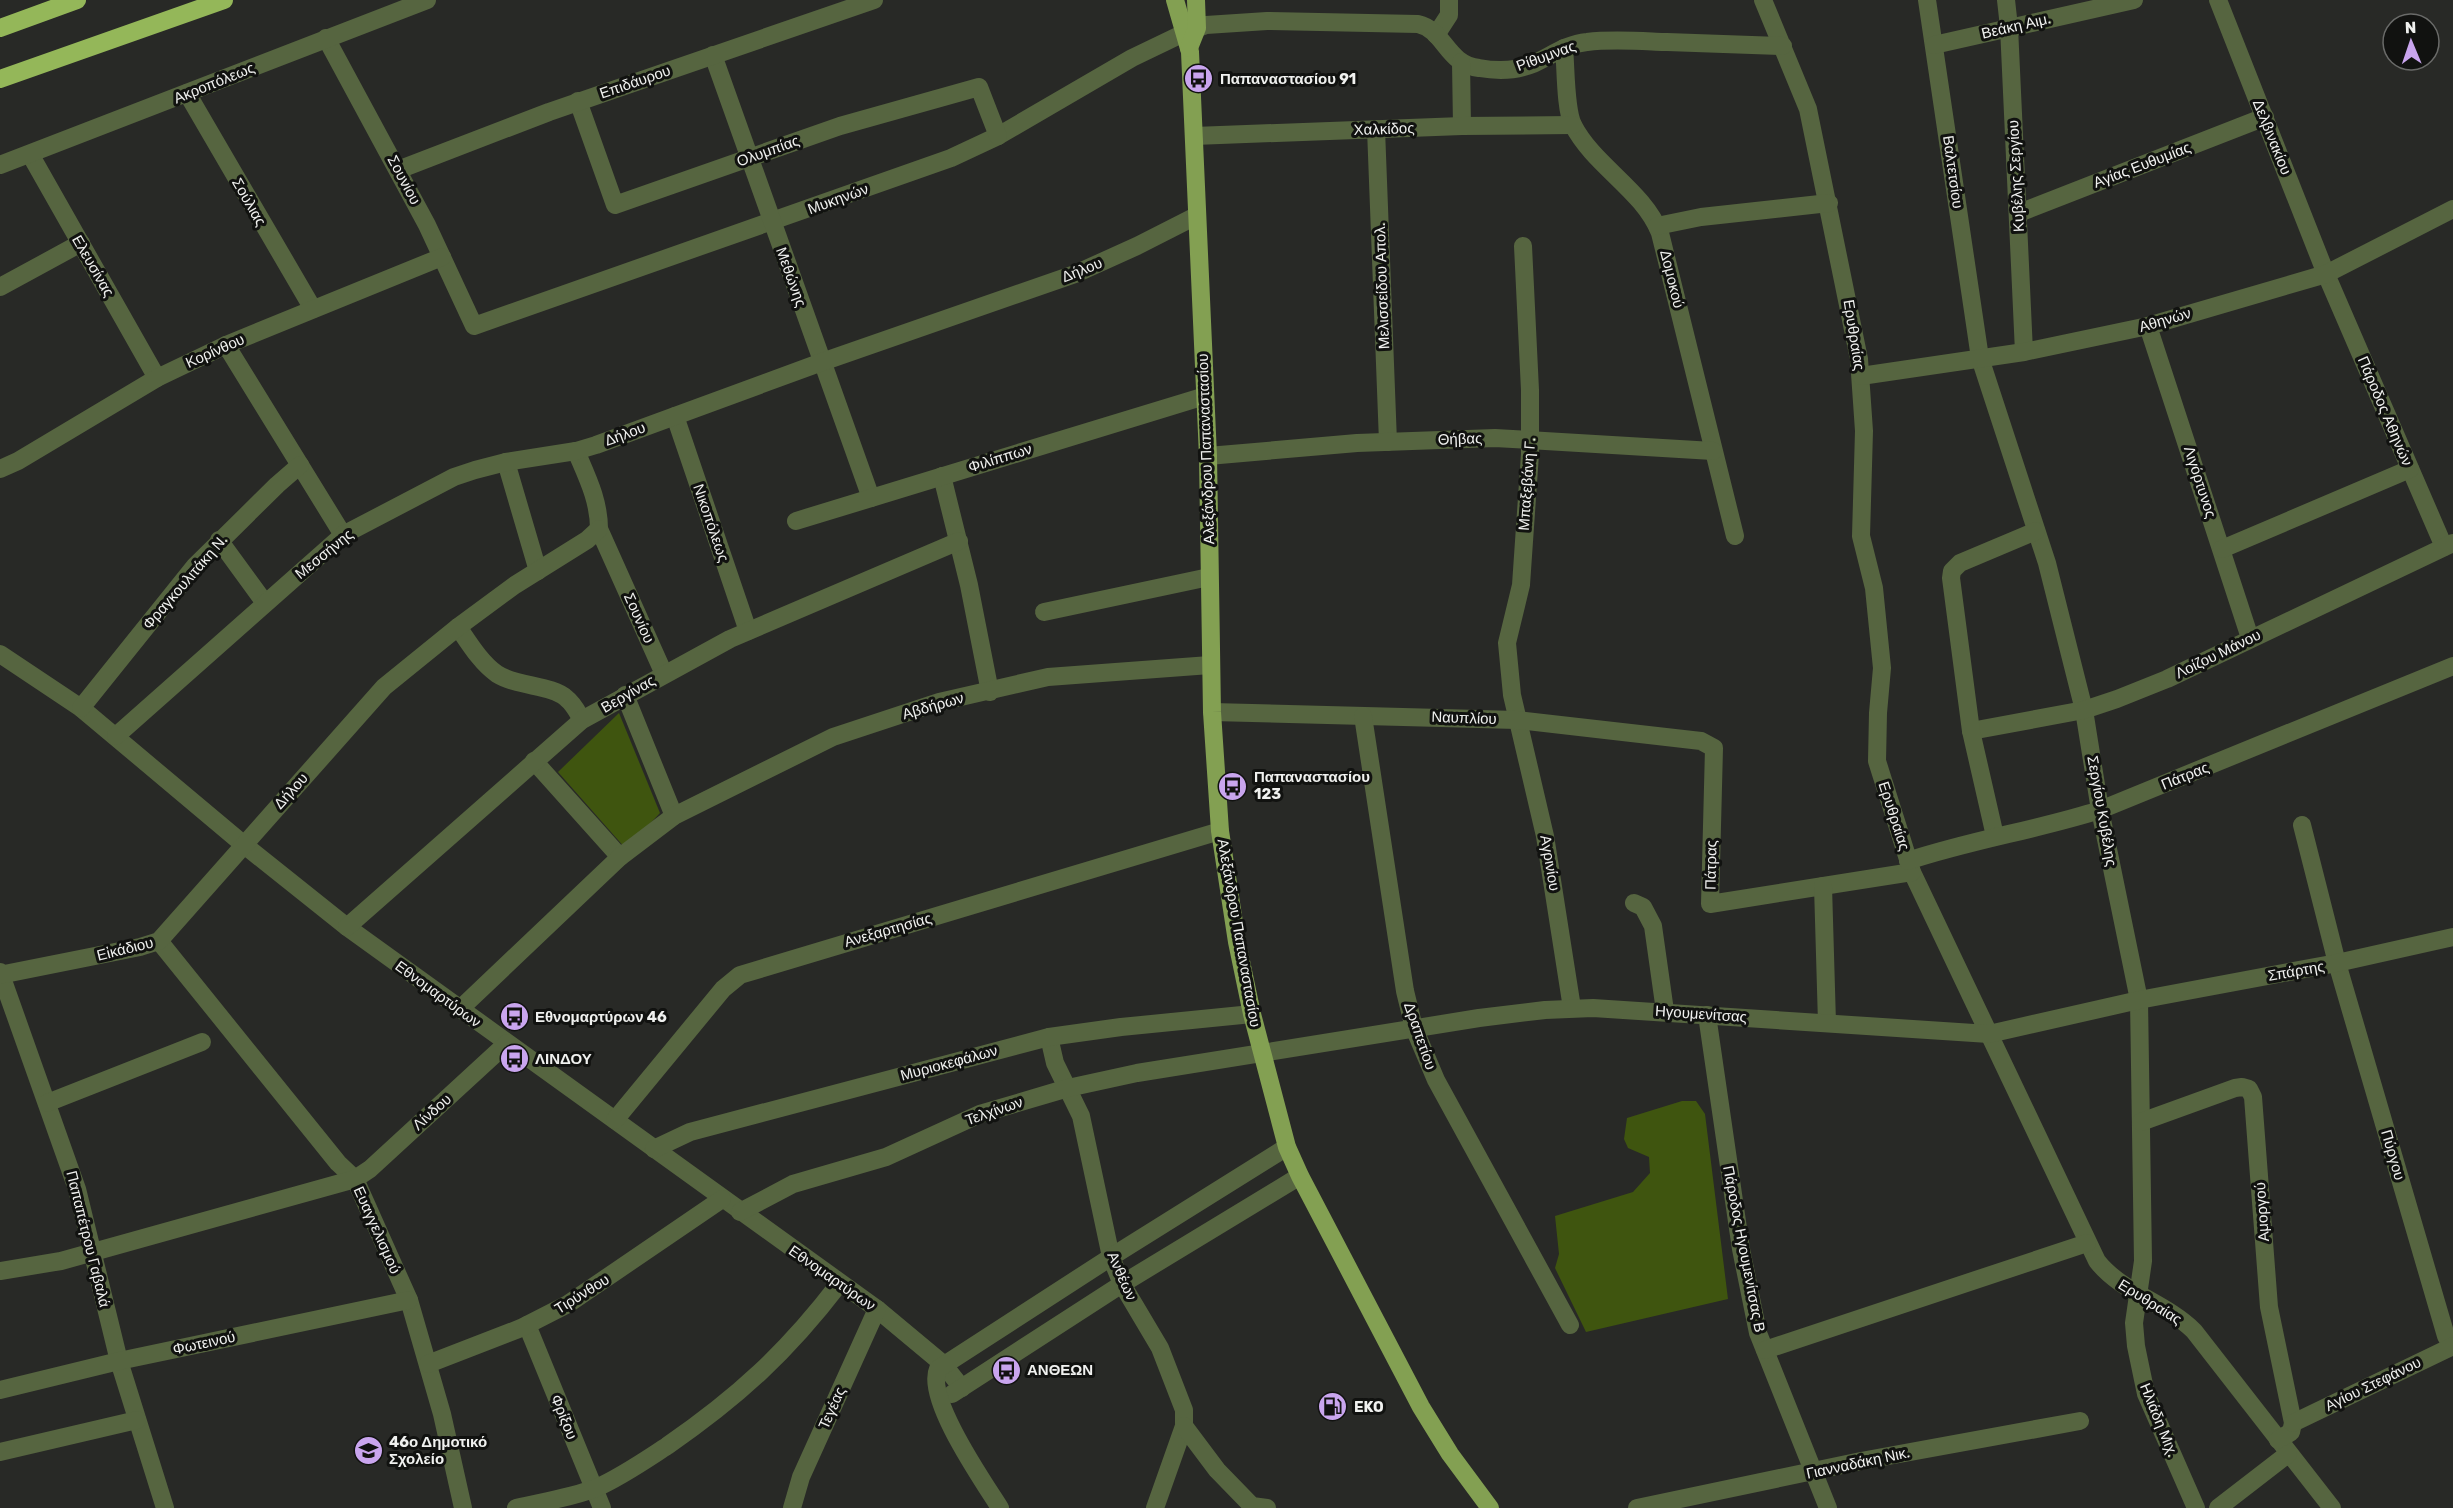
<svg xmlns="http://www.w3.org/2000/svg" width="2453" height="1508" font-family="Rubik,sans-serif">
<rect width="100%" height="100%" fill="#282926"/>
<!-- green -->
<g fill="#3f550f">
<polygon points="619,713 660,813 626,849 558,772"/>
<polygon points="1682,1101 1696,1101 1705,1114 1728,1299 1586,1332 1555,1268 1559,1254 1555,1216 1633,1192 1650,1173 1649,1157 1628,1148 1624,1139 1627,1118"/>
</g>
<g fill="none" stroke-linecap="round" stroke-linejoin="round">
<!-- minor -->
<g stroke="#566540" stroke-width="18">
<path d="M1763 0 1808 109 1859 359 1864 431 1861 536 1874 588 1882 668 1878 713 1877 761 1912 872 2097 1261C2122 1293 2165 1302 2194 1331L2332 1508"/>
<polyline points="1927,0 1980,358 2047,563 2084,710 2100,810 2139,1000 2143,1261 2134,1323 2136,1346 2146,1394 2196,1508"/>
<polyline points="2006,0 2009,27 2024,352"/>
<polyline points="2218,0 2326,274 2444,547"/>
<polyline points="1436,35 1449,15 1449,0"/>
<path d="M326 38 427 225 474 326 951 158 998 136 1132 58 1184 33 1206 25 1267 21 1418 24C1445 30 1446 64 1479 68 1496 71 1516 71 1533 64 1551 56 1566 44 1587 42 1612 39 1639 41 1664 42 1704 43 1744 45 1783 46"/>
<polyline points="1934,45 2134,0"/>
<path d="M1564 48C1566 67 1565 109 1573 125 1594 166 1643 190 1660 233L1735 536"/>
<polyline points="713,55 871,498"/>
<polyline points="1461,62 1462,126"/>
<polyline points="187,93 313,309"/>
<polyline points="578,101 615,205 840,126 979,87 998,136"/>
<polyline points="1376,129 1388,442"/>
<polyline points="1194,136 1462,126 1573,125"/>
<polyline points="30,154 157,378"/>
<polyline points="0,165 427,0"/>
<polyline points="398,170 549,112 874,0"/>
<polyline points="2019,213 2265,117"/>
<polyline points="1657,226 1701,217 1829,203"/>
<polyline points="1523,246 1530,390 1530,454 1521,585 1507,643 1512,695 1545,836 1572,1008"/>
<polyline points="0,287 81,243"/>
<polyline points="2148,326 2250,638"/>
<polyline points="226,345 343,535"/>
<polyline points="1861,376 2024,352 2148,326 2326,274 2453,209"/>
<polyline points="675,416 748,631"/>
<path d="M576 451C587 477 599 500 599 529L664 674"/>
<polyline points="1208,456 1357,443 1495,438 1713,451"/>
<polyline points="506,462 538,571"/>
<polyline points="0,469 18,461 157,378 226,345 442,257"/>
<polyline points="942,476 969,585 990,692"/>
<polyline points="796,521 1205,396"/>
<polyline points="219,540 265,603"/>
<polyline points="2222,549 2410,469"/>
<polyline points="1044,612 1209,577"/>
<path d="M458 627C469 643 481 663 497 674 518 687 552 685 566 698 574 704 578 713 582 720"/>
<polyline points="0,654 81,708 243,844 347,927 877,1309 943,1364 962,1388"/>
<polyline points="625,695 674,816"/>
<polyline points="81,708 195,566 277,485 300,465"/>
<polyline points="1212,712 1517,720 1701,741 1714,748 1710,904 1912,872"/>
<polyline points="1363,716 1405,991 1414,1028 1436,1080 1570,1325"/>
<polyline points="1971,731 2084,710 2117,699 2167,679 2453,543"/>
<polyline points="116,736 343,535 454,477 475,470 506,462 576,451 596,445 822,362 1075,274 1137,246 1196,216"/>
<polyline points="534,761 620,857"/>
<polyline points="2302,825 2337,963 2446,1336 2452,1346"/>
<polyline points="1995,836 1971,731 1951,578 1952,571 1960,563 2036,531"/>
<path d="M1908 861C1971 840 2037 830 2100 810L2453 666"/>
<polyline points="1823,886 1827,1023"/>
<polyline points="1634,903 1643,907 1653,926 1665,1011"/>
<polyline points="347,927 582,720 730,639 959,541"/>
<polyline points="159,941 338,1163 355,1179 409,1300 442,1414 463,1508"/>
<polyline points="0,972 77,1189 119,1361 165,1508"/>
<polyline points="0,975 140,947 159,941 384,687 458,627 515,585 587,540 599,529"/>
<polyline points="460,1009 620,857 674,816 833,737 939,702 1048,677 1210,665"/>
<polyline points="1707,1015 1741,1249 1758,1333 1828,1508"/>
<polyline points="1049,1037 1055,1063 1081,1116 1111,1257 1122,1284 1160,1348 1184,1410 1184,1426 1155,1508"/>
<polyline points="47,1103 202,1042"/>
<polyline points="615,1120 723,989 740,975 1220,831"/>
<polyline points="2141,1122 2235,1088 2242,1087 2249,1089 2253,1097 2269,1307 2293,1423 2291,1432 2278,1440"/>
<polyline points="654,1149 690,1132 1049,1037 1121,1027 1252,1014"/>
<polyline points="740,1212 793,1184 886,1157 980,1114 1068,1088 1137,1073 1479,1018 1545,1010 1593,1008 1989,1034 2139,1000 2337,963 2453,937"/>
<polyline points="0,1271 61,1261 355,1179 370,1169 507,1043"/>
<polyline points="527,1325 602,1508"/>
<polyline points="1765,1350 2087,1243"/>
<polyline points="428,1364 521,1328 568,1304 722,1199"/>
<polyline points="0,1390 119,1361 409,1300"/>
<polyline points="952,1394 1122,1284 1300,1176"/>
<polyline points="2293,1423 2453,1346"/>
<polyline points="1184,1426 1217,1470 1252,1506 1267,1508"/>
<polyline points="0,1452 137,1420"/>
<path d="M516 1508C542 1502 570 1498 596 1488 621 1477 644 1461 667 1446 738 1397 787 1352 839 1284"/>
<polyline points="792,1508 801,1477 877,1309"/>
<path d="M1000 1508C983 1481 925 1398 938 1369L1111 1257 1287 1147"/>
<polyline points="1637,1508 1861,1461 2080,1421"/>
<polyline points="2218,1508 2288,1454"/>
</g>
<!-- major -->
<g stroke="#83a052" stroke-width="18">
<polyline points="1175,0 1190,52 1208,456 1212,712 1220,831 1237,942 1252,1014 1287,1147 1300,1176 1421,1407 1450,1454 1490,1508"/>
<polyline points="1189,48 1197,28 1196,0"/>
</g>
<!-- highway -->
<g stroke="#94b759" stroke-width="18">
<polyline points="0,28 77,0"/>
<polyline points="0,79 224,0"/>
</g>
</g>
<!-- icons -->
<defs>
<symbol id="bus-disc" viewBox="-11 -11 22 22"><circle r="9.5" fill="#c9a5ee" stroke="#111210"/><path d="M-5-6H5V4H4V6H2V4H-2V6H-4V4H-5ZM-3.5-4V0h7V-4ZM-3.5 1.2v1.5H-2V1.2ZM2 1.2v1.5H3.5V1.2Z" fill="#111"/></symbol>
<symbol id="fuel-disc" viewBox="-11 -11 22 22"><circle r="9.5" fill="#c9a5ee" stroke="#111210"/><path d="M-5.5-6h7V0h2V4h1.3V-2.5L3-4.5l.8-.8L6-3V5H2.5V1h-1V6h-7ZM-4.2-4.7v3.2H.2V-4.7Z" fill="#111"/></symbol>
<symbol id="school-disc" viewBox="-11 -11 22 22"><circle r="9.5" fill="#c9a5ee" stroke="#111210"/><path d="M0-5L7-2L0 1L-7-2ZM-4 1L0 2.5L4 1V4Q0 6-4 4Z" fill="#111"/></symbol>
</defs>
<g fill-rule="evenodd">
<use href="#bus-disc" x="1182" y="62" width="33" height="33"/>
<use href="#bus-disc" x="1216" y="770" width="33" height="33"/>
<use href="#bus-disc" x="498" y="1000" width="33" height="33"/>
<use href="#bus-disc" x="498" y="1042" width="33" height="33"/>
<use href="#bus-disc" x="990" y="1354" width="33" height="33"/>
<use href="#fuel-disc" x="1316" y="1390" width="33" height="33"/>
<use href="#school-disc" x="352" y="1434" width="33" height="33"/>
</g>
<g text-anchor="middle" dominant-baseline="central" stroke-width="6" stroke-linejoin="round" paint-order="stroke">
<!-- street labels -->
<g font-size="15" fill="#f0f1ef" stroke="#111210">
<text transform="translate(2016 26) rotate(-13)">Βεάκη Αιμ.</text>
<text transform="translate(1546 56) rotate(-20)">Ρίθυμνας</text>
<text transform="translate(635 82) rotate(-19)">Επιδάυρου</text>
<text transform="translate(214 83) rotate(-22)">Ακροπόλεως</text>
<text transform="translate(1384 129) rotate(-2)">Χαλκίδος</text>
<text transform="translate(2272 137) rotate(68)">Δελβινακίου</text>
<text transform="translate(768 151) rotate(-20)">Ολυμπίας</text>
<text transform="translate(2142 165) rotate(-21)">Αγίας Ευθυμίας</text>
<text transform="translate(1953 172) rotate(82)">Βαλτετσίου</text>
<text transform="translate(2016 176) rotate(-93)">Κυβέλης Σεργίου</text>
<text transform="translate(404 180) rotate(62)">Σουνίου</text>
<text transform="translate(838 199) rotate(-20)">Μυκηνών</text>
<text transform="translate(249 202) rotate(60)">Σούλιας</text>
<text transform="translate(93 266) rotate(60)">Ελευσίνας</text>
<text transform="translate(1082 270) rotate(-22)">Δήλου</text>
<text transform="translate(791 277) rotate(70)">Μεθώνης</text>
<text transform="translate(1672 279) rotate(76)">Δομοκού</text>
<text transform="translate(1382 286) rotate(-92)">Μελισσείδου Απολ.</text>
<text transform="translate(2165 320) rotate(-16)">Αθηνών</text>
<text transform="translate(1854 335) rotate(81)">Ερυθραίας</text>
<text transform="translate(215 351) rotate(-24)">Κορίνθου</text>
<text transform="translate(2385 411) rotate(67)">Πάροδος Αθηνών</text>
<text transform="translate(625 434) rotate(-20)">Δήλου</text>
<text transform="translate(1460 439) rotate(-2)">Θήβας</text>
<text transform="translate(1206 449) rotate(-92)">Αλεξάνδρου Παπαναστασίου</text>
<text transform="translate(1000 458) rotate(-17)">Φιλίππων</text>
<text transform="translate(2200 482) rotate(72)">Λιγόρτυνος</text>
<text transform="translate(1527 484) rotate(-86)">Μπαξεβάνη Γ.</text>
<text transform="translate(711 523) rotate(71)">Νικοπόλεως</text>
<text transform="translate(324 554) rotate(-39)">Μεσσήνης</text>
<text transform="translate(185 582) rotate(-49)">Φραγκουλιτάκη Ν.</text>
<text transform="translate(639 618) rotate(66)">Σουνίου</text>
<text transform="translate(2218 654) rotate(-26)">Λοίζου Μάνου</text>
<text transform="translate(628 694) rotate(-30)">Βεργίνας</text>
<text transform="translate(933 706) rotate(-16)">Αβδήρων</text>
<text transform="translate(1464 718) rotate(2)">Ναυπλίου</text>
<text transform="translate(2185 776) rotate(-22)">Πάτρας</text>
<text transform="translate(291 791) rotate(-48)">Δήλου</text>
<text transform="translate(2102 811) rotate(80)">Σεργίου Κυβέλης</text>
<text transform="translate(1894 816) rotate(72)">Ερυθραίας</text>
<text transform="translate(1550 863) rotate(80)">Αγρινίου</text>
<text transform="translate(1711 865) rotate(-89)">Πάτρας</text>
<text transform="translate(888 930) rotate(-16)">Ανεξαρτησίας</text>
<text transform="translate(1239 933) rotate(80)">Αλεξάνδρου Παπαναστασίου</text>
<text transform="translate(125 949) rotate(-14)">Εἰκάδιου</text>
<text transform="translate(2296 971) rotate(-10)">Σπάρτης</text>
<text transform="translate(438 994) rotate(36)">Εθνομαρτύρων</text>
<text transform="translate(1701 1014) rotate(4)">Ηγουμενίτσας</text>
<text transform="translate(1420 1036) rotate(71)">Δραπετίου</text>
<text transform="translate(949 1063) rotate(-15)">Μυριοκεφάλων</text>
<text transform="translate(994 1111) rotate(-19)">Τελχίνων</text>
<text transform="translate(432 1112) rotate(-42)">Λίνδου</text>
<text transform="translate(2393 1155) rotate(74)">Πύργου</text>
<text transform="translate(2262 1212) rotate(-94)">Αμοργού</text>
<text transform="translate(377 1230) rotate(66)">Ευαγγελισμού</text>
<text transform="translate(88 1239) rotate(76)">Παπαπέτρου Γαβαλά</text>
<text transform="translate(1744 1249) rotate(79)">Πάροδος Ηγουμενίτσας Β</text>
<text transform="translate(1122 1276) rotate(66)">Ανθέων</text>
<text transform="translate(832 1278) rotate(35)">Εθνομαρτύρων</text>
<text transform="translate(582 1294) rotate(-32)">Τιρύνθου</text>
<text transform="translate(2150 1302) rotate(32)">Ερυθραίας</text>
<text transform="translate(204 1343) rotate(-12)">Φωτεινού</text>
<text transform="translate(2373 1384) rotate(-26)">Αγίου Στεφάνου</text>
<text transform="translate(832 1408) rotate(-66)">Τεγέας</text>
<text transform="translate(564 1417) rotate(68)">Φρίξου</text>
<text transform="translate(2159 1420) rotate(68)">Ηλιάδη Μιχ.</text>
<text transform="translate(1858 1463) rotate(-12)">Γιανναδάκη Νικ.</text>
</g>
<!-- poi labels -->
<g font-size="15" font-weight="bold" fill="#f0f1ef" stroke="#111210" text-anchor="start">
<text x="1220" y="79">Παπαναστασίου 91</text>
<text x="1254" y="777">Παπαναστασίου<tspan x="1254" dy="17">123</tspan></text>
<text x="535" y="1017">Εθνομαρτύρων 46</text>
<text x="535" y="1059">ΛΙΝΔΟΥ</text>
<text x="1027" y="1370">ΑΝΘΕΩΝ</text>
<text x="1354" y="1407">EKO</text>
<text x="389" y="1442">46ο Δημοτικό<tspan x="389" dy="17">Σχολείο</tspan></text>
</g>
</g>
<!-- north arrow -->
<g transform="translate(2411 42) rotate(358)"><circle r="28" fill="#111210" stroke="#6a6b69" stroke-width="1.5"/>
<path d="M0-4.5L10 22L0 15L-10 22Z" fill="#c9a5ee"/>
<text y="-9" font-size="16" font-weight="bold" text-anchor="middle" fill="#f0f1ef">N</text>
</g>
</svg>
